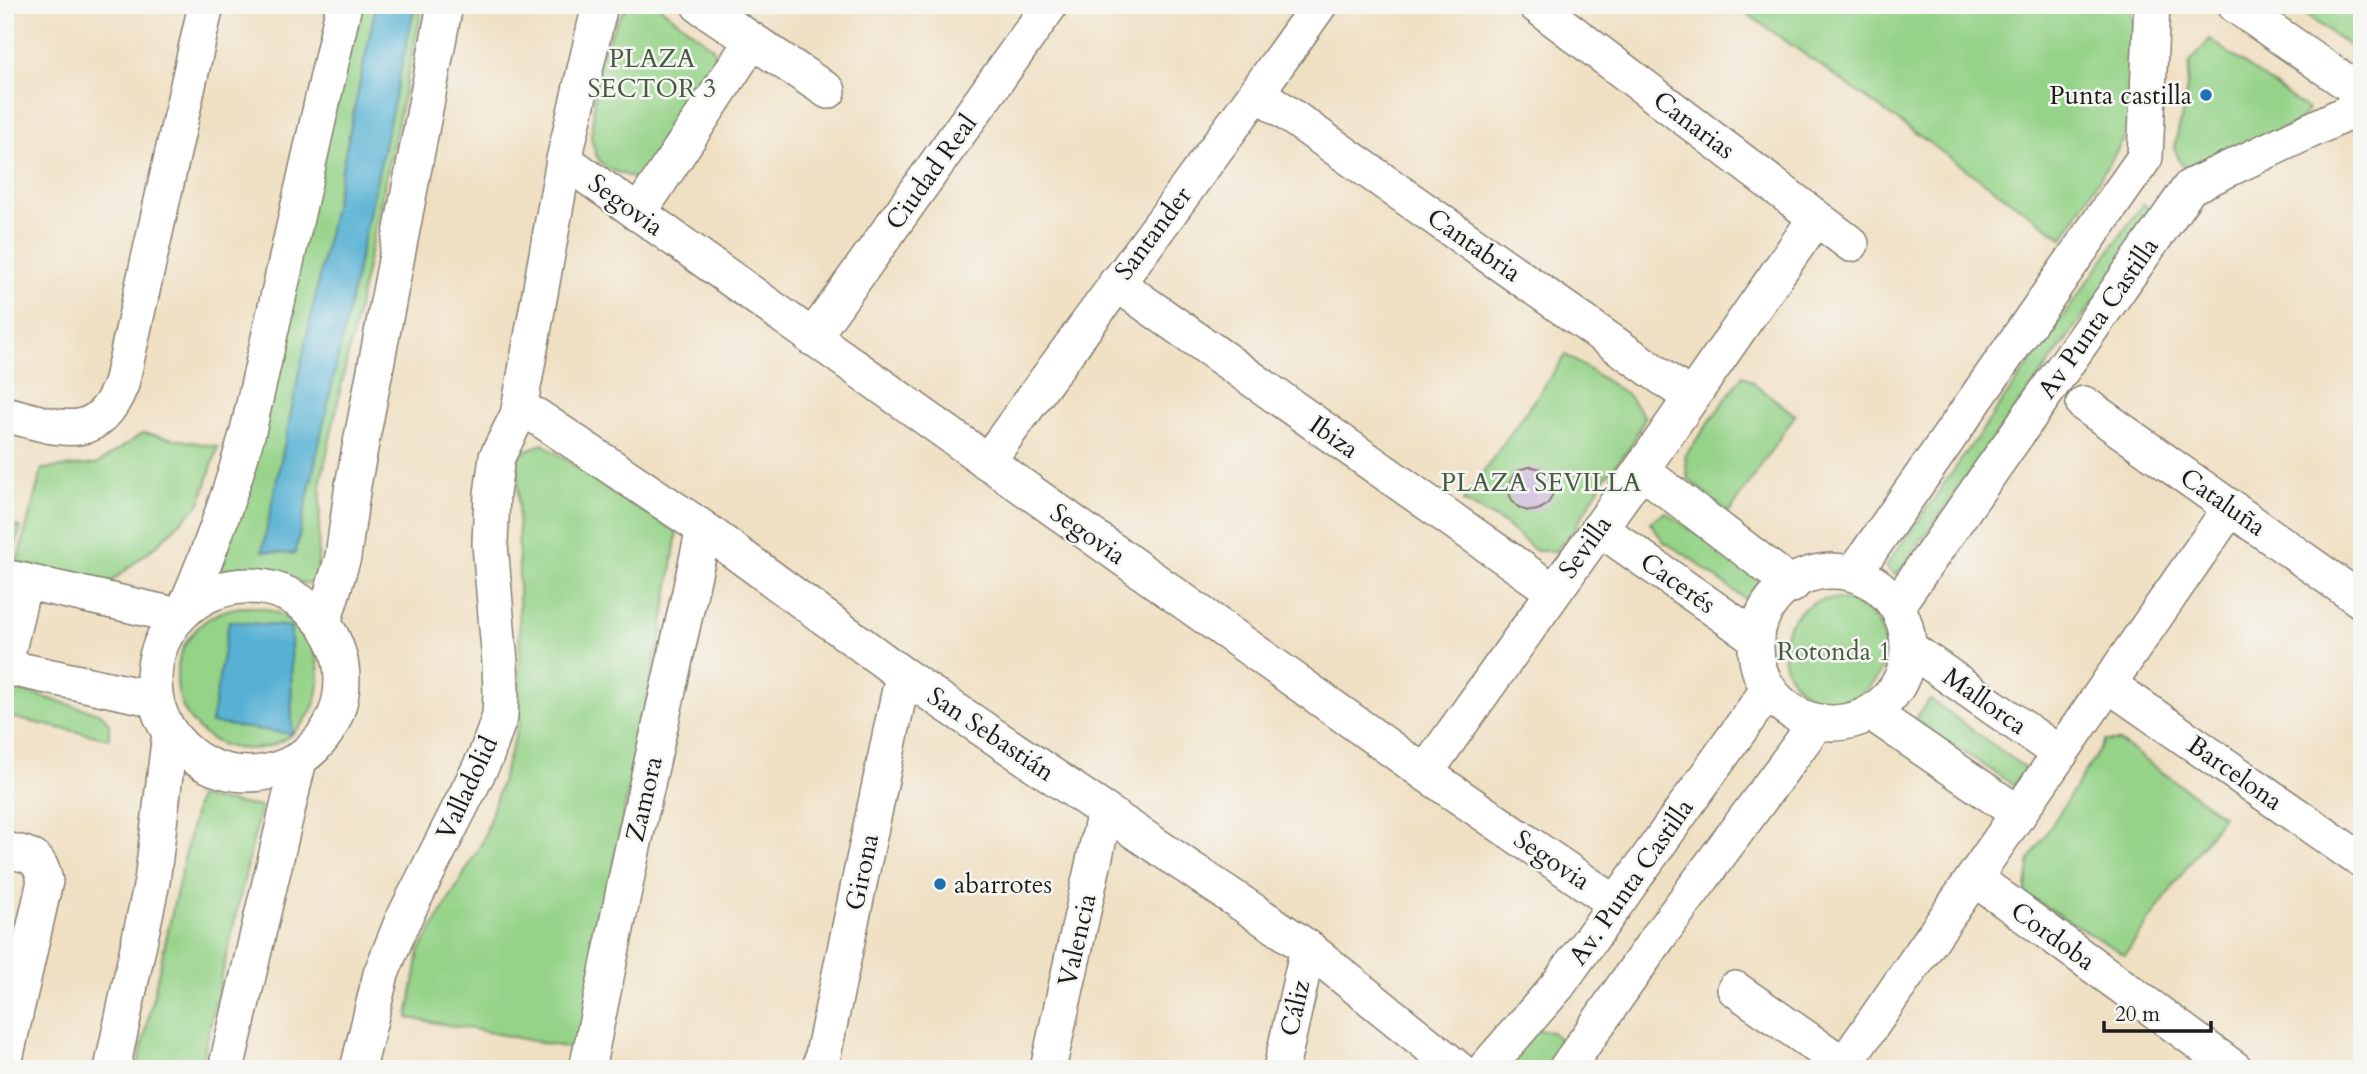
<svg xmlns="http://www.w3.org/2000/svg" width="2367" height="1074" font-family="Cardo,serif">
<rect width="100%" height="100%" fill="#f6f6f2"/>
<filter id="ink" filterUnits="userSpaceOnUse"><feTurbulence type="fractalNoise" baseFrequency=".0143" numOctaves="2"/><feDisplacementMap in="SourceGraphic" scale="14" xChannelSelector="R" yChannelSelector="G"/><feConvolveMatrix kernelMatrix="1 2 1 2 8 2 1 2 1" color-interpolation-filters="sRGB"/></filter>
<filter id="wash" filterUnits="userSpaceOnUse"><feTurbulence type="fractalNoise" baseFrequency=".00686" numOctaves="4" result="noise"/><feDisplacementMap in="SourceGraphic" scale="28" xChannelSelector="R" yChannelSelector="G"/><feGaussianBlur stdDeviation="1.57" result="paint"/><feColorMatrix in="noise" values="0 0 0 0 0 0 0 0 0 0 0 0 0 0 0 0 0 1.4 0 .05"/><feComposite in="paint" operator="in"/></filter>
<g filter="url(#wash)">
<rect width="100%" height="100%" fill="#f0e0c3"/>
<!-- green -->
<g fill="#95d388" stroke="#587852" stroke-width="2">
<polygon points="360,5 423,5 321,481 317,585 214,570"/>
<polygon points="629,5 657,5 711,46 723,65 660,156 636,179 604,167 596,155 591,138 598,59 619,17"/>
<polygon points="1735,5 2129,5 2141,48 2133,124 2063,238"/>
<polygon points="2292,5 2362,5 2362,55"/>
<polygon points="2210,39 2308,110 2297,123 2187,171 2181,164 2174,147 2184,108 2190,63"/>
<polygon points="2143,204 2157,214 1896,575 1885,567"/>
<polygon points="1566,355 1628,395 1645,417 1630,448 1605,477 1574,530 1556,551 1536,551 1505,524 1463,501"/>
<polygon points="1743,375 1795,415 1729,513 1688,479 1685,456"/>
<polygon points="143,433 218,447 200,503 158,544 111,582 17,563 42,469 97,464"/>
<polygon points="543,444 617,496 677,532 662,631 638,738 579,1050 478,1030 408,1018 419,952 483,841 520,721 518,457 529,449"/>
<polygon points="1666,512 1764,582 1749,602 1686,555 1664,542 1650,522"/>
<polygon points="5,524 21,527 11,560 5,559"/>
<circle cx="1834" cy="650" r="51"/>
<circle cx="248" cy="678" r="71"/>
<polygon points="5,686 102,714 109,724 109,739 5,716"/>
<polygon points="1930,699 2025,768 2014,785 1914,720"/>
<polygon points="2105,741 2119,741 2223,816 2125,955 2025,894 2030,859"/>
<polygon points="198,797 261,807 200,1069 137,1069"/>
<polygon points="1533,1030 1550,1031 1562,1041 1553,1069 1497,1069"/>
</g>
<!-- water -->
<g fill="#57b1d4" stroke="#3a6678" stroke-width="2">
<polygon points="376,5 415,5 295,554 262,551"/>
<polygon points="229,621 291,627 292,734 211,723"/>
</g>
<g id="blocks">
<!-- building -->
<circle fill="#c4abd9" cx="1531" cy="489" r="22"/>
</g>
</g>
<g filter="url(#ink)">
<use href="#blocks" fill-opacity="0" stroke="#867e70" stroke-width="2"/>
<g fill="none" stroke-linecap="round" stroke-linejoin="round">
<defs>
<g id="street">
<polyline points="699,5 828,91"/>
<polyline points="1536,5 1851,244"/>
<polyline points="2235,5 2362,93"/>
<polyline points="1258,93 1690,397"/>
<polyline points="564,160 1425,773 1615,903"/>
<polyline points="638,214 752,41"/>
<polyline points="1116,283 1553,591"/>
<polyline points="812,338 1050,5"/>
<polyline points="2084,404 2362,601"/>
<path d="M5 414C57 427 97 447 121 384L206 5"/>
<polyline points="518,415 529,413 536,416 704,529 903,675 1308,948 1458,1069"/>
<path d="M987 462C1097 309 1211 159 1319 5"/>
<polyline points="1641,470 1792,585"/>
<polyline points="1599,528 1756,638"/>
<circle cx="1832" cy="647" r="76"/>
<polyline points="1854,573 2145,157 2152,5"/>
<polyline points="5,577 179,616"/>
<circle cx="248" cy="680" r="94"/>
<polyline points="1897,605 2190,187 2362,106"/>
<path d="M184 611C210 552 231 493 248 431L344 5"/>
<polyline points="323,623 343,557 353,485 445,5"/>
<polyline points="1909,648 2060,754"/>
<polyline points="5,663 24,581"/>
<polyline points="5,667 155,699"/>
<polyline points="2108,684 2362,861"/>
<polyline points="1872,713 2019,814"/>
<polyline points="1425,773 1641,470 1816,218"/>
<path d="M5 850C29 855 39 854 45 881L5 1059"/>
<polyline points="1974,878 2235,1069"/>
<polyline points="1735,989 1850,1069"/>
<polyline points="1844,1065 2231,507"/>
<polyline points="112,1069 152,882 170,733"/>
<polyline points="226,1069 299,760"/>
<polyline points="358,1069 381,974 402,922 486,756 500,716 501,692 500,663 490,544 492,494 497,457 518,415 564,160 600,5"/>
<polyline points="587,1069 631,856 704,529"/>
<polyline points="820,1069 903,675"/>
<polyline points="1048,1069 1105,811"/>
<polyline points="1281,1069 1308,948"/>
<polyline points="1485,1069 1558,985 1768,690"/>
<polyline points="1566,1069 1659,936 1817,722"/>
</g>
</defs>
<!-- street casing -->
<use href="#street" stroke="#867e70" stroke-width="38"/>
<!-- street -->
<use href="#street" stroke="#fff" stroke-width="35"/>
</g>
</g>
<!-- markers -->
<g fill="#1f6fb2" stroke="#f6f6f2" stroke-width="2.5">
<circle cx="2206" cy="95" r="7"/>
<circle cx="940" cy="884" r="7"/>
</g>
<g text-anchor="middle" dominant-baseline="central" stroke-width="5" stroke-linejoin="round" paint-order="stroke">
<!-- park labels -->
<g font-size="26" fill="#465c42" stroke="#f6f6f2">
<text x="652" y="58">PLAZA<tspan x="652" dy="30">SECTOR 3</tspan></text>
<text x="1541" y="482">PLAZA SEVILLA</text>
<text x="1834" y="651">Rotonda 1</text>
</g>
<!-- poi labels -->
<g font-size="26" fill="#1c1c1c" stroke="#f6f6f2" text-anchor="end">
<text x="2192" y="95">Punta castilla</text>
<text x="954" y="884" text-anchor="start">abarrotes</text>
</g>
<!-- street labels -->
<g font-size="26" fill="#1c1c1c" stroke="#f6f6f2">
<text transform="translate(1694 125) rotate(37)">Canarias</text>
<text transform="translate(931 172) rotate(-54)">Ciudad Real</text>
<text transform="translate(626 205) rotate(36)">Segovia</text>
<text transform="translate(1153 233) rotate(-53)">Santander</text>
<text transform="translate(1474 245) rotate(35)">Cantabria</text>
<text transform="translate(2098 318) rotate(-55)">Av Punta Castilla</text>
<text transform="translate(1334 437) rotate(35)">Ibiza</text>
<text transform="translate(2223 502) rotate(35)">Cataluña</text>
<text transform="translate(1088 534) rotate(35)">Segovia</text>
<text transform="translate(1585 547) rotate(-54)">Sevilla</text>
<text transform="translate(1678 583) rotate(35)">Cacerés</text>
<text transform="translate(1985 701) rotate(35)">Mallorca</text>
<text transform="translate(991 734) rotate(34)">San Sebastián</text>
<text transform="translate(2235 773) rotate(35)">Barcelona</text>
<text transform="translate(467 788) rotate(-65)">Valladolid</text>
<text transform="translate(644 799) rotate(-77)">Zamora</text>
<text transform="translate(1552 860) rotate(34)">Segovia</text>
<text transform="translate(862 872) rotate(-78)">Girona</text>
<text transform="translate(1631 882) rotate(-55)">Av. Punta Castilla</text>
<text transform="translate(2053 936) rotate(36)">Cordoba</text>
<text transform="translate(1077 940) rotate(-77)">Valencia</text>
<text transform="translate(1295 1008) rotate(-77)">Cáliz</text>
</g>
</g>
<!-- margin -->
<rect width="2367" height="1074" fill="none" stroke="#f6f6f2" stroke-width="28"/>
<!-- scale -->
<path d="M2104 1021v10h107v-10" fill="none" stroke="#1c1c1c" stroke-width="3.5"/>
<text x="2115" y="1021" font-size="21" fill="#1c1c1c" stroke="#f6f6f2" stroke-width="5" paint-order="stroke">20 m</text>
</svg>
